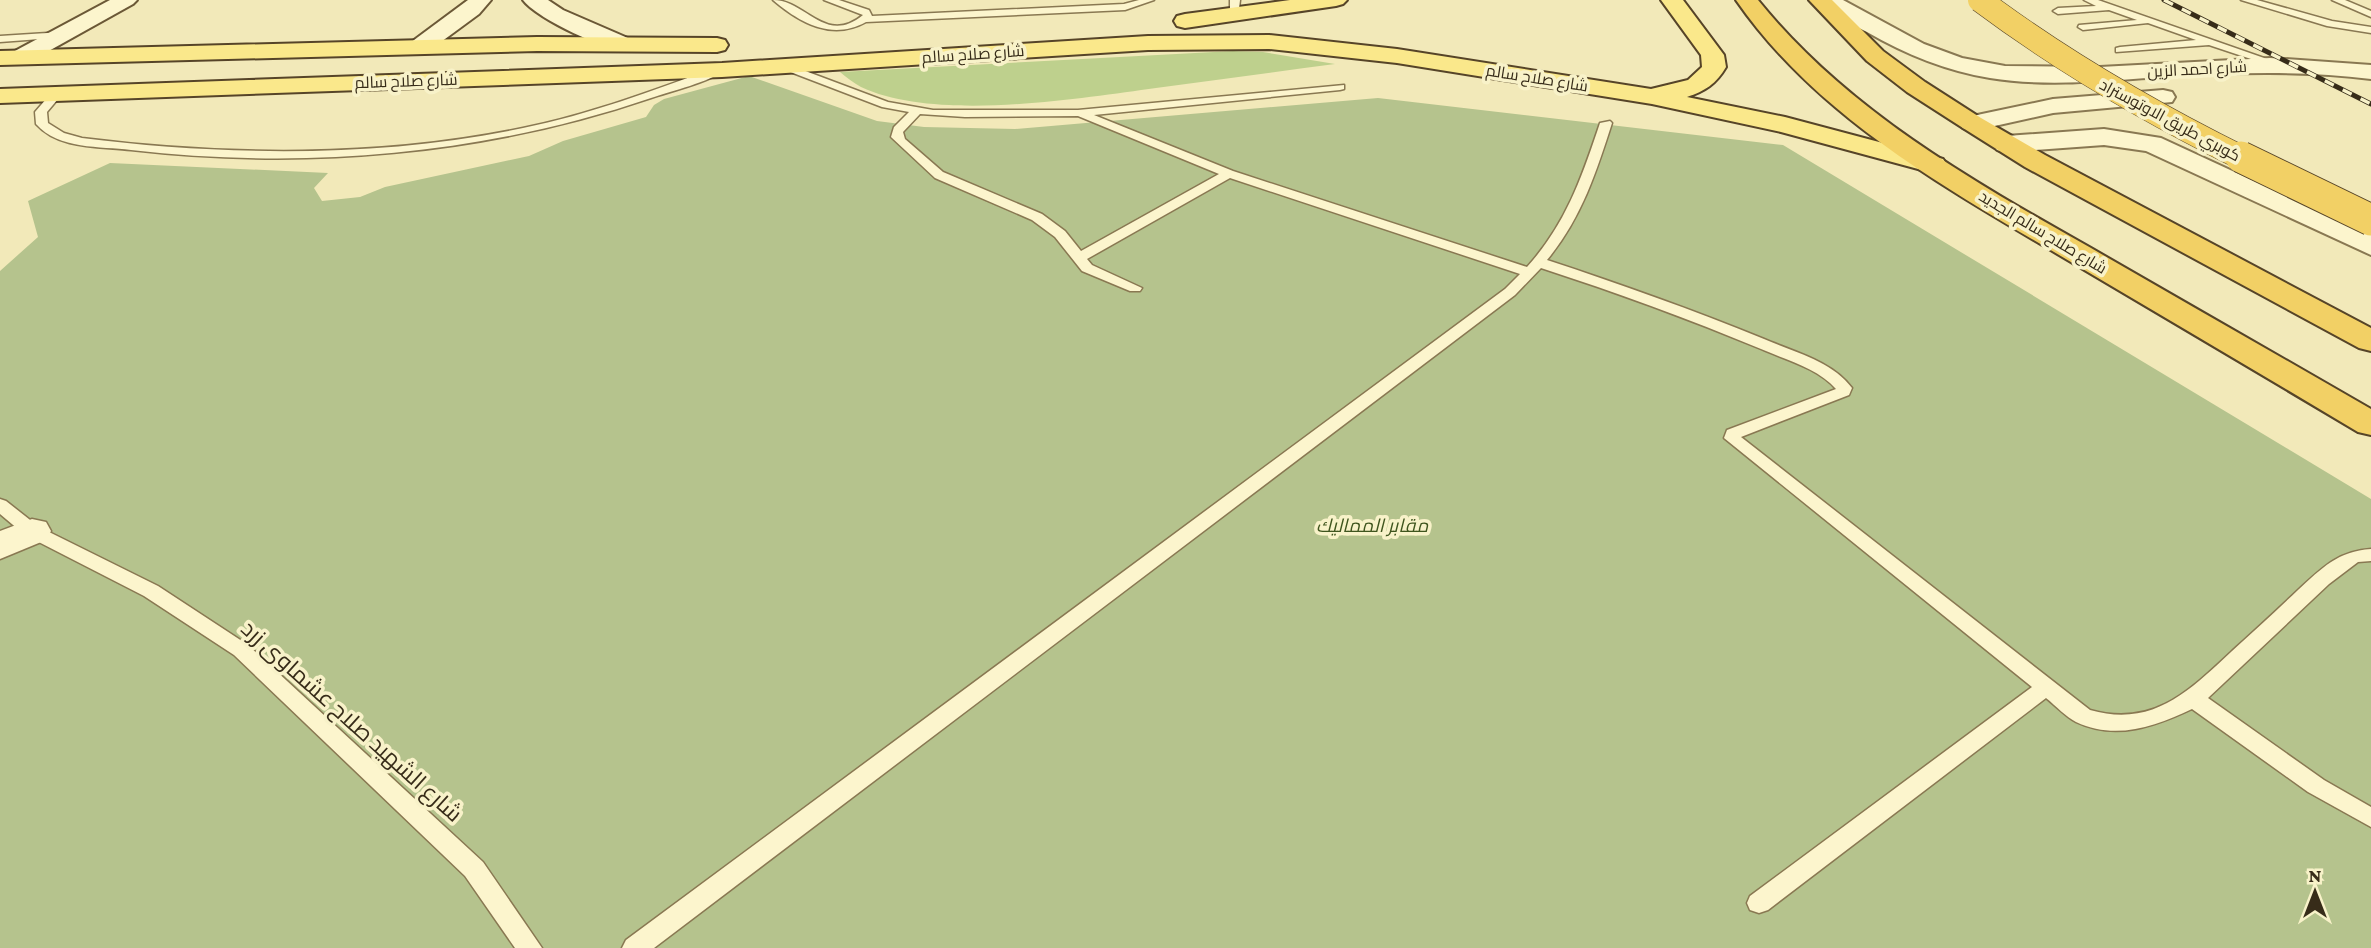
<svg xmlns="http://www.w3.org/2000/svg" width="2371" height="948" font-family="'Crimson Pro',Cairo,serif">
<rect width="100%" height="100%" fill="#f2e9b9"/>
<!-- green -->
<path fill="#bed08d" d="M1233 51 1263 52 1335 64C1275 72 1216 80 1156 88 1075 99 936 122 861 87 854 83 846 77 840 72Z"/>
<!-- cemetery -->
<polygon fill="#b5c38d" points="749,76 877,121 924,127 1015,129 1378,98 1783,145 2371,499 2371,948 0,948 0,271 38,237 28,201 110,163 328,173 314,188 322,201 360,197 385,187 529,156 563,141 646,117 654,105 664,99"/>
<g fill="none" stroke-linecap="round" stroke-linejoin="round">
<defs>
<g id="service">
<path d="M773 0C806 0 825 46 863 15L824 0H839L869 10 872 16 1124 4 1139 0H1154L1125 10 866 22C832 41 800 23 773 0Z"/>
<polygon points="1230,0 1240,0 1238,17 1230,15"/>
<polygon points="2084,0 2098,0 2287,66 2278,68 2209,45 2116,52 2116,48 2120,47 2196,40 2148,23 2083,30 2078,27 2079,25 2137,20 2109,10 2058,14 2053,11 2058,8 2096,6"/>
<polygon points="2241,0 2257,0 2332,21 2371,27 2371,33 2327,26"/>
<polygon points="2332,0 2345,0 2371,11 2371,17"/>
<polygon points="63,32 68,35 67,37 0,42 0,36"/>
<path d="M784 63 888 102 933 110H1078L1344 85V89L1340 90 1094 115 1233 171 1527 267C1566 224 1582 177 1600 123L1610 121 1612 123C1596 173 1581 219 1547 260 1620 284 1693 310 1764 339 1794 352 1832 361 1852 388L1849 395 1741 437 2090 710C2153 728 2189 691 2231 652 2254 631 2276 611 2298 590 2322 568 2338 551 2371 549V561L2358 562 2329 584 2208 698 2324 780 2371 807V827L2308 792 2192 709C2156 726 2116 741 2076 722 2066 717 2056 706 2046 698L1768 910 1759 913 1750 910 1747 903 1750 896 2032 687 1724 438 1727 430 1836 389C1818 368 1786 360 1761 349 1689 319 1615 292 1541 268L1515 295 654 948H622L626 940 1505 289 1520 274 1230 178 1087 259 1092 265 1142 288 1140 291H1130L1082 271 1055 237 1032 220 935 178 891 137 894 127 909 112 882 107 780 68 779 66ZM920 114 965 117 1078 116 1219 174 1081 251 1065 231 1042 214 943 172 905 139 903 132Z"/>
<path d="M716 68 725 70C709 82 672 91 651 98 484 155 306 170 131 150 100 146 59 150 36 124L35 112 53 91 57 90 63 93 47 112 48 123 64 133 82 138C225 156 381 158 523 128 589 115 653 90 716 68Z"/>
<polygon points="0,499 6,501 39,527 158,586 248,645 483,862 542,948 515,948 465,876 234,655 144,596 25,535 0,514"/>
</g>
<polygon id="minor" points="32,519 46,522 51,531 46,540 0,559 0,531"/>
<g id="tertiary">
<path d="M1818 0H1843L1924 44 1962 58 2005 66 2100 67 2270 58 2371 65V79C2300 70 2230 73 2159 77 2104 81 2045 87 1990 78 1947 71 1905 54 1867 32 1852 24 1828 14 1818 0Z"/>
<polygon points="2163,90 2172,92 2175,97 2172,102 2053,113 1972,131 1963,128 1959,123 1963,118 2053,99"/>
<polygon points="2104,129 2161,138 2371,235 2371,255 2146,151 2104,145 2006,152 1997,150 1993,144 1997,138 2006,136"/>
</g>
<g id="secondary">
<polygon points="110,0 137,0 133,4 29,62 13,62 9,57 13,52"/>
<polygon points="468,0 491,0 479,14 426,53 410,53 407,48 410,43"/>
<path d="M523 0H548L563 10 630 39 633 44 630 49C610 54 536 18 523 0Z"/>
</g>
<g id="primary">
<polygon points="1290,0 1347,0 1343,4 1336,6 1185,28 1177,26 1174,21 1177,16 1185,14"/>
<path d="M1661 0H1683L1724 55 1726 67C1716 84 1705 91 1687 97L1785 117 1943 159 1947 165 1943 171 1933 173 1781 132 1652 104 1397 63 1269 49 1148 50 722 77 0 103V89L722 63 1148 36 1269 35 1397 49 1651 89 1688 80 1702 67 1701 55Z"/>
<polygon points="537,37 717,38 725,40 728,45 725,50 717,52 537,51 0,65 0,51"/>
</g>
<g id="trunk">
<path d="M1736 0H1758C1847 110 1969 179 2091 248 2184 302 2278 355 2371 409V435L2358 432C2264 376 2170 320 2076 265 1953 192 1819 120 1736 0Z"/>
<polygon points="1809,0 1832,0 1883,51 1925,82 1981,118 2045,155 2371,328 2371,351 2359,348 2025,167 1963,128 1907,92 1867,61"/>
</g>
</defs>
<!-- service casing -->
<use href="#service" stroke="#897852" stroke-width="3"/>
<!-- minor casing -->
<use href="#minor" stroke="#897852" stroke-width="3"/>
<!-- tertiary casing -->
<use href="#tertiary" stroke="#897852" stroke-width="4"/>
<!-- secondary casing -->
<use href="#secondary" stroke="#6b5836" stroke-width="4"/>
<!-- primary casing -->
<use href="#primary" stroke="#564428" stroke-width="4"/>
<!-- trunk casing -->
<use href="#trunk" stroke="#564428" stroke-width="4"/>
<!-- service -->
<use href="#service" fill="#fcf5cd" fill-rule="evenodd"/>
<!-- minor -->
<use href="#minor" fill="#fcf5cd" fill-rule="evenodd"/>
<!-- tertiary -->
<use href="#tertiary" fill="#fcf5cd" fill-rule="evenodd"/>
<!-- secondary -->
<use href="#secondary" fill="#fcf5cd" fill-rule="evenodd"/>
<!-- primary -->
<use href="#primary" fill="#fae88b" fill-rule="evenodd"/>
<!-- trunk -->
<use href="#trunk" fill="#f2d065" fill-rule="evenodd"/>
<defs>
<polyline id="rail" points="2164,0 2371,104"/>
</defs>
<!-- rail casing -->
<use href="#rail" stroke="#372c19" stroke-width="5"/>
<!-- rail -->
<use href="#rail" stroke="#f8f2c9" stroke-width="3.5" stroke-dasharray="10" stroke-linecap="butt"/>
<defs>
<path id="trunk-bridge-far1" d="M1980 0C2063 62 2151 113 2244 159"/>
<polyline id="trunk-bridge" points="2241,157 2371,220"/>
</defs>
<!-- trunk-bridge-far1 casing -->
<use href="#trunk-bridge-far1" stroke="#564428" stroke-width="25" stroke-linecap="butt"/>
<!-- trunk-bridge casing -->
<use href="#trunk-bridge" stroke="#564428" stroke-width="33" stroke-linecap="butt"/>
<!-- trunk-bridge-far1 -->
<use href="#trunk-bridge-far1" stroke="#f2d065" stroke-width="24"/>
<!-- trunk-bridge -->
<use href="#trunk-bridge" stroke="#f2d065" stroke-width="31"/>
</g>
<g text-anchor="middle" dominant-baseline="central" stroke-width="7" stroke-linejoin="round" paint-order="stroke">
<!-- far-street labels -->
<g font-size="16" fill="#372c19" stroke="#f8f2c9">
<text transform="translate(973 54) rotate(-4)">شارع صلاح سالم</text>
<text transform="translate(2197 69) rotate(-3)">شارع احمد الزين</text>
<text transform="translate(1537 78) rotate(9)">شارع صلاح سالم</text>
<text transform="translate(406 81) rotate(-2)">شارع صلاح سالم</text>
<text transform="translate(2170 120) rotate(28)">كوبري طريق الاوتوستراد</text>
<text transform="translate(2043 232) rotate(31)">شارع صلاح سالم الجديد</text>
</g>
<!-- park labels -->
<g font-size="19" font-style="italic" fill="#3f551e" stroke="#f8f2c9">
<text x="1372" y="525">مقابر المماليك</text>
</g>
<!-- near-street labels -->
<g font-size="23" fill="#372c19" stroke="#f8f2c9">
<text transform="translate(352 721) rotate(42)">شارع الشهيد صلاح عشماوى زرد</text>
</g>
</g>
<!-- north arrow -->
<g transform="translate(2315 892)" stroke="#f8f2c9" stroke-width="5" paint-order="stroke">
<path d="M0-5L12 26L0 18L-12 26Z" fill="#372c19"/>
<text y="-10" font-size="19" font-weight="bold" text-anchor="middle" fill="#372c19">N</text>
</g>
</svg>
